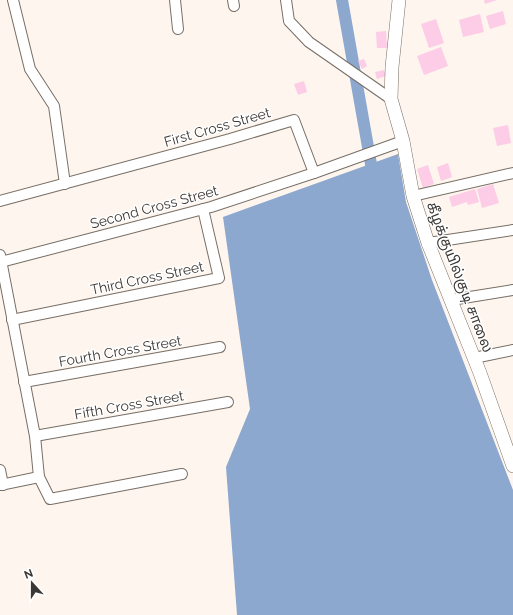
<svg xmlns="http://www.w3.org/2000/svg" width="513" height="615" font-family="Raleway,'Noto Sans Tamil',sans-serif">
<rect width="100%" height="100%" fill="#fef5ee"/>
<!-- water -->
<polygon fill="#8ca8ce" points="398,154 406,202 432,280 513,490 513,615 237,615 226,467 250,409 223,217"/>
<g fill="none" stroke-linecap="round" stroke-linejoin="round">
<!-- canal -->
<polyline stroke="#8ca8ce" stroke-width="12" points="342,0 371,164 372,180"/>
</g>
<!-- building -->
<g fill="#fdcce6">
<polygon points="484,0 497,0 485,4"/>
<polygon points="503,11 506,24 490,29 486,16"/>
<polygon points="480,14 484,32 463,37 459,20"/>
<polygon points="436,19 444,43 429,48 421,24"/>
<polygon points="386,31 387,48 377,48 376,32"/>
<polygon points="441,47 448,66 424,75 417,56"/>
<polygon points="364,59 367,66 362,69 358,61"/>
<polygon points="384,70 386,76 377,79 375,72"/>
<polygon points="304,81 307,92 298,95 294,84"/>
<polygon points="508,125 511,143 497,146 493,128"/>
<polygon points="448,163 452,177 441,181 437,167"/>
<polygon points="428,165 434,184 423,188 417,169"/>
<polygon points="493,184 499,203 482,208 477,189"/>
<polygon points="475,189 479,202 468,205 467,202 452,207 449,197"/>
</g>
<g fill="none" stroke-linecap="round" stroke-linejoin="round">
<defs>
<g id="minor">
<polyline points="13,0 30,69 54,106 65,184"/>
<polyline points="175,0 178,29"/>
<polyline points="233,0 234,6"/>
<polyline points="286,0 289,21 309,42 391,99"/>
<polyline points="413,196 513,173"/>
<polyline points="0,201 230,139 294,120 314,173 403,141"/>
<polyline points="428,243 513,230"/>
<polyline points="1,262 211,207 314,173"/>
<polyline points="451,300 513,290"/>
<polyline points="12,320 219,278 203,209"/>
<polyline points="474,358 513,350"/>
<polyline points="24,382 220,347"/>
<polyline points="35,436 228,402"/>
<polyline points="0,470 3,485"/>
<polyline points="39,477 50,499 182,474"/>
<polyline points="0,485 39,477 35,436 0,255"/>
</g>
<polyline id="tertiary" points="399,0 392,67 391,99 403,141 413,196 428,243 480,373 513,466"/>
</defs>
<!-- minor casing -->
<use href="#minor" stroke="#776e66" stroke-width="12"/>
<!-- tertiary casing -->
<use href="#tertiary" stroke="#776e66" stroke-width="14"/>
<!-- minor -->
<use href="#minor" stroke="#fff" stroke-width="10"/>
<!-- tertiary -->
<use href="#tertiary" stroke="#fff" stroke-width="13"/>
</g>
<g text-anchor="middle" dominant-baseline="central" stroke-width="3" stroke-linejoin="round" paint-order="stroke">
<!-- street labels -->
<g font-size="14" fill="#3b3734" stroke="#fff">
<text transform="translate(217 127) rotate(-16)">First Cross Street</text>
<text transform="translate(154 207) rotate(-15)">Second Cross Street</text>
<text transform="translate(460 277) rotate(69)">கீழக்குயில்குடி சாலை</text>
<text transform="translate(147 278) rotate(-12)">Third Cross Street</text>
<text transform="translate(120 351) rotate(-10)">Fourth Cross Street</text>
<text transform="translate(129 405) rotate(-10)">Fifth Cross Street</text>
</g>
</g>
<!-- north arrow -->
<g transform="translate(32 583) rotate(339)" stroke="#ffffff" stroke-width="3" paint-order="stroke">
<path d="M0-3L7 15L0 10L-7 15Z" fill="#3b3734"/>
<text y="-6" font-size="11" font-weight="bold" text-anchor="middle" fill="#3b3734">N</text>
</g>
</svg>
